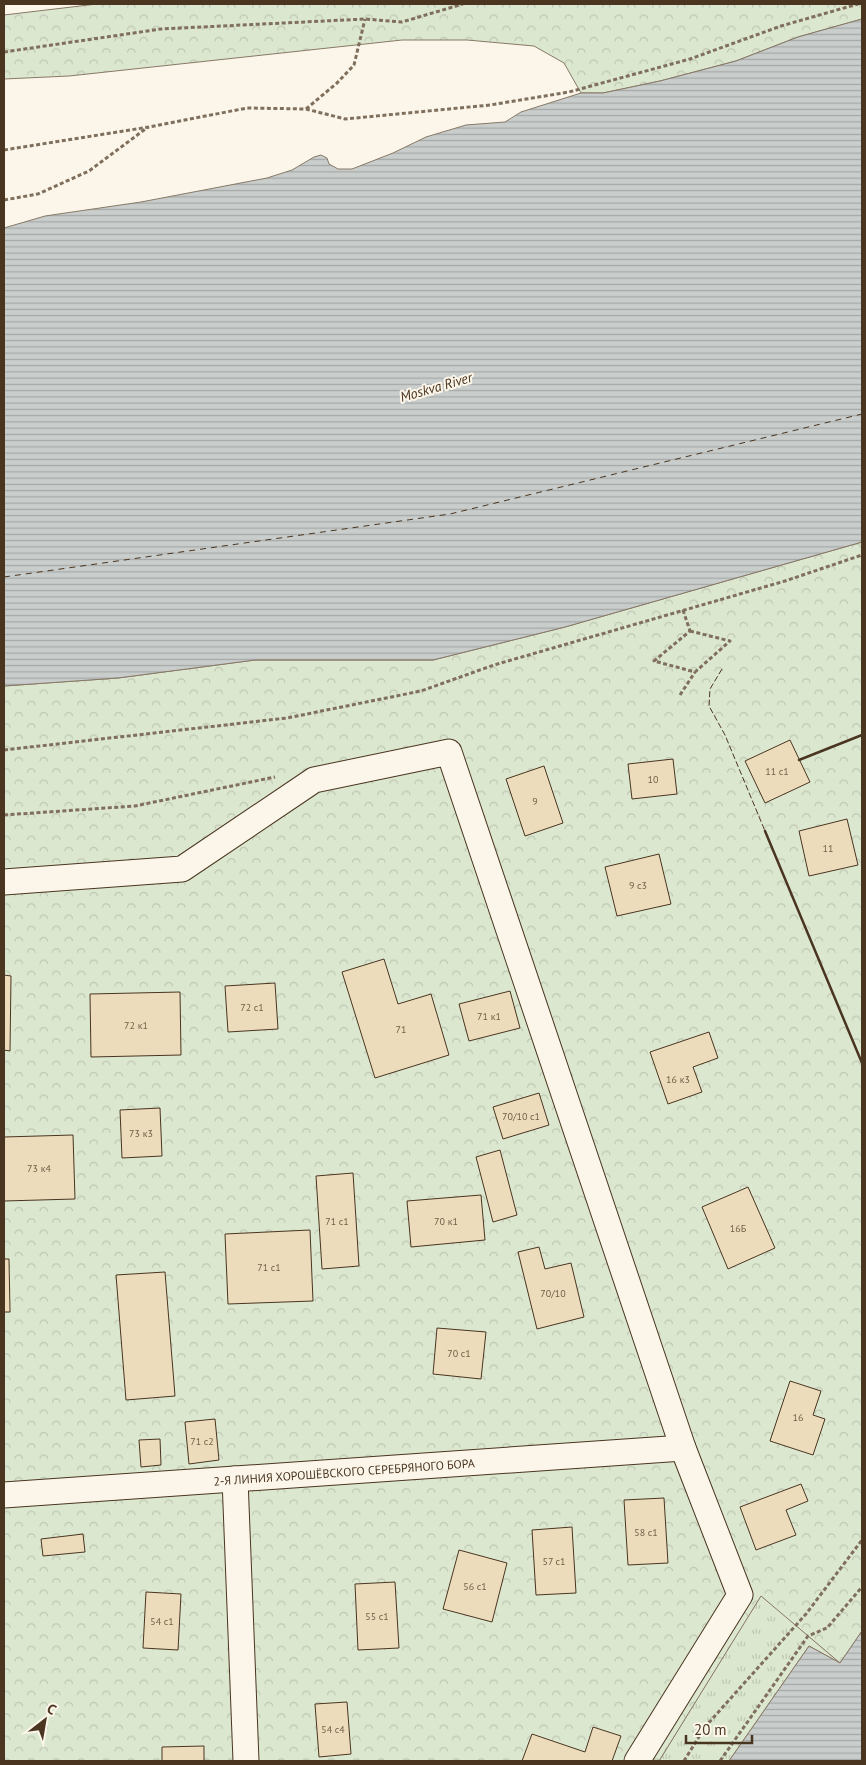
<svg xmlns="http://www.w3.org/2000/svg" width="866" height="1765" font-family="'PT Sans',sans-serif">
<defs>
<pattern id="grass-tufts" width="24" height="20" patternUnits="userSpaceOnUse" patternTransform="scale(1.25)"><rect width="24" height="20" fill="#dce7d0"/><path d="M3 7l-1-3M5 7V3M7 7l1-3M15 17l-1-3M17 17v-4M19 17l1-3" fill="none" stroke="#bec7b2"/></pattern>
<pattern id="forest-crowns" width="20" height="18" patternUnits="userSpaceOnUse" patternTransform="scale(1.25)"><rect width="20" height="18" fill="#dce7d0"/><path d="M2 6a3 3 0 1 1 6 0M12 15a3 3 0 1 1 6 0" fill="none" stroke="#bec7b2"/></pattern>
<pattern id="water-rules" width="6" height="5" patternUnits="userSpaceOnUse" patternTransform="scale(1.25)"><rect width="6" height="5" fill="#c9cecd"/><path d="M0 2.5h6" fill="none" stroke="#a5a8a6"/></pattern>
</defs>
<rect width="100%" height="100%" fill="#fbf6e9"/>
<!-- grass -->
<polygon fill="url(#grass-tufts)" stroke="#887966" points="761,1595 840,1663 809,1646 729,1761 659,1761"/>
<!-- forest -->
<g fill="url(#forest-crowns)" stroke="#887966">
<polygon points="97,4 862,4 862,19 798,37 736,61 660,81 603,93 581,93 564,63 534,46 467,40 402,40 69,76 4,79 4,15"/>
<polygon points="862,542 862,1631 840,1663 761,1596 659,1761 4,1761 4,686 118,678 255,660 433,660 565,627"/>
</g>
<!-- water -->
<g fill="url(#water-rules)" stroke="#887966">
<polygon points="862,19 862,542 565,627 433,660 255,660 118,678 4,686 4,228 45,216 141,202 267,178 292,170 314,157 321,155 327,158 329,164 338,169 352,169 393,153 426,137 466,125 505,122 521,112 581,93 603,93 660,81 736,61 798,37"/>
<polygon points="862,1631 862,1761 729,1761 809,1646 840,1663"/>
</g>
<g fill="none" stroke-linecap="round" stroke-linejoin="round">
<!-- ferry -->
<polyline stroke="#4a3520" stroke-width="1" stroke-dasharray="6 5" stroke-linecap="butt" points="4,577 450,514 862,414"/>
</g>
<!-- building -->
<g fill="#ecdcbc" stroke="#4a3520">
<polygon points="790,740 810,782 765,803 745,761"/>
<polygon points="673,759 677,794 632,799 628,764"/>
<polygon points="544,766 563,823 525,836 506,779"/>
<polygon points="847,819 858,865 809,876 799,831"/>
<polygon points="659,854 671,904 617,916 605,867"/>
<polygon points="384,959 398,1004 431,994 449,1055 375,1078 342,972"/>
<polygon points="4,975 11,976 10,1051 4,1050"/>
<polygon points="275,983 278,1029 228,1032 225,986"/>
<polygon points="510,991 520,1028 469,1041 459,1004"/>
<polygon points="180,992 181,1055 91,1057 90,994"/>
<polygon points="709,1032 718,1058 693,1067 702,1092 668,1104 650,1052"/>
<polygon points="539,1093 549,1125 503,1139 493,1107"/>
<polygon points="160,1108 162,1156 122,1158 120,1110"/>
<polygon points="73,1135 75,1199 4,1201 4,1137"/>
<polygon points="500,1150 517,1215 493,1222 476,1157"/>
<polygon points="353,1173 359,1266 322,1269 316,1176"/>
<polygon points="748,1187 775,1248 728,1269 702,1207"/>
<polygon points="481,1195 485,1240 411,1247 407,1201"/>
<polygon points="310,1230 313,1301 228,1304 225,1234"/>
<polygon points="539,1247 545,1269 571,1263 584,1317 537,1329 518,1252"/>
<polygon points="4,1259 9,1259 10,1312 4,1312"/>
<polygon points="165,1272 175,1396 126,1400 116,1275"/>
<polygon points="437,1328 486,1332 481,1379 433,1374"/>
<polygon points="790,1381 821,1391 813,1415 825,1419 813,1455 770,1441"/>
<polygon points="215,1419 219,1460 189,1464 185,1422"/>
<polygon points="160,1439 161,1465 141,1467 139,1440"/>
<polygon points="801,1484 808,1501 786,1510 796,1535 756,1550 740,1507"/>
<polygon points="664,1498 668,1563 628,1565 624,1500"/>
<polygon points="572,1527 576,1593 536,1595 532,1530"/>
<polygon points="83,1534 85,1552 43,1556 41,1539"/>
<polygon points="459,1550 507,1563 492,1622 443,1609"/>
<polygon points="395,1582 399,1648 358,1650 355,1584"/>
<polygon points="146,1592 181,1594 178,1650 143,1648"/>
<polygon points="347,1702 351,1754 319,1757 315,1704"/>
<polygon points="593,1727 621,1736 612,1761 522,1761 532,1734 585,1752"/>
<polygon points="204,1746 204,1761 162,1761 162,1747"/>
</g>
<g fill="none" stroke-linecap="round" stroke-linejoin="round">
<defs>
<g id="minor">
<polyline points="4,882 182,869 314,780 449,752 683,1448 740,1595 637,1761"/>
<polyline points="235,1479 246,1761"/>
<polyline points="4,1495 683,1448"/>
</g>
</defs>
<!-- minor casing -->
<use href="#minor" stroke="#4a3520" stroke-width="27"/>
<!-- path -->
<g stroke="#7f6f5c" stroke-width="3" stroke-dasharray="4 2.5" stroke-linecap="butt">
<polyline points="4,52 161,29 365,19 402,22 463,4"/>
<polyline points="306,109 337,83 354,65 365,19"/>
<polyline points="4,150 149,127 247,108 306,109 345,119 490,105 569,92 690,59 781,26 858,4"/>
<polyline points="4,200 38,194 89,171 148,127"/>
<polyline points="683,610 690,631"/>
<polygon points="690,631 730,641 695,672 654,661"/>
<polyline points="680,695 695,672"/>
<polyline points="4,750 287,718 421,691 494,665 785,581 862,555"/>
<polyline points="4,815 135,806 275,777"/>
<polyline points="684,1761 705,1727 806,1614 862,1540"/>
<polyline points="720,1761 808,1636 827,1628 862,1587"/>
</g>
<!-- minor -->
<use href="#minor" stroke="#fbf6e9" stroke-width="25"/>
<!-- fence -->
<polyline stroke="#4a3520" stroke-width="1" stroke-dasharray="6 2.5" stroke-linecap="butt" points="722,669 710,689 709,706 725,735 765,831"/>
<!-- wall -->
<g stroke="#4a3520" stroke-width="2.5">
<polyline points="799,760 862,735"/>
<polyline points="765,831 862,1063"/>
</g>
</g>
<g text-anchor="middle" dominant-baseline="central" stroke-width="4" stroke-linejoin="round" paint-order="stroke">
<!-- number labels -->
<g font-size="10" fill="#725f47">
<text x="777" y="771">11 с1</text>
<text x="653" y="779">10</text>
<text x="535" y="801">9</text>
<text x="828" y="848">11</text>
<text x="638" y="885">9 с3</text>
<text x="252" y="1007">72 с1</text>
<text x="489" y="1016">71 к1</text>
<text x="136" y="1025">72 к1</text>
<text x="401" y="1029">71</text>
<text x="678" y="1079">16 к3</text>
<text x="521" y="1116">70/10 с1</text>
<text x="141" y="1133">73 к3</text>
<text x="39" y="1168">73 к4</text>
<text x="337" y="1221">71 с1</text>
<text x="446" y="1221">70 к1</text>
<text x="738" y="1228">16Б</text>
<text x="269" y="1267">71 с1</text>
<text x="553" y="1293">70/10</text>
<text x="459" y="1353">70 с1</text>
<text x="798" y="1417">16</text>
<text x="202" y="1441">71 с2</text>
<text x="646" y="1532">58 с1</text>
<text x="554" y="1561">57 с1</text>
<text x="475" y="1586">56 с1</text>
<text x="377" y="1616">55 с1</text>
<text x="162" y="1621">54 с1</text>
<text x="333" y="1729">54 с4</text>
</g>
<!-- street labels -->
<g font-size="12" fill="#4a3520" stroke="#fbf6e9">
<text transform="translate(344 1472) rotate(-4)">2-Я ЛИНИЯ ХОРОШЁВСКОГО СЕРЕБРЯНОГО БОРА</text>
</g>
<!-- water labels -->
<g font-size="14" font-style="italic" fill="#4a3520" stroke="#fbf6e9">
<text transform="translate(436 387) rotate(-16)">Moskva River</text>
</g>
</g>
<!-- border -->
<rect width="866" height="1765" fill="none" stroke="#4a3520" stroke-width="10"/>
<!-- north arrow -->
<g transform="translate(45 1720) rotate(31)" stroke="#fbf6e9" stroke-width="4" paint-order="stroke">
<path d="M0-4L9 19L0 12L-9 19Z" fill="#4a3520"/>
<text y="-8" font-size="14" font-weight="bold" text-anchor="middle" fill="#4a3520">С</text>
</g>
<!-- scale -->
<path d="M686 1735v8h66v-8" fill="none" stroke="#4a3520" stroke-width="2.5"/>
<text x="694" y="1735" font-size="15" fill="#4a3520" stroke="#fbf6e9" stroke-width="4" paint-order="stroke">20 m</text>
</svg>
